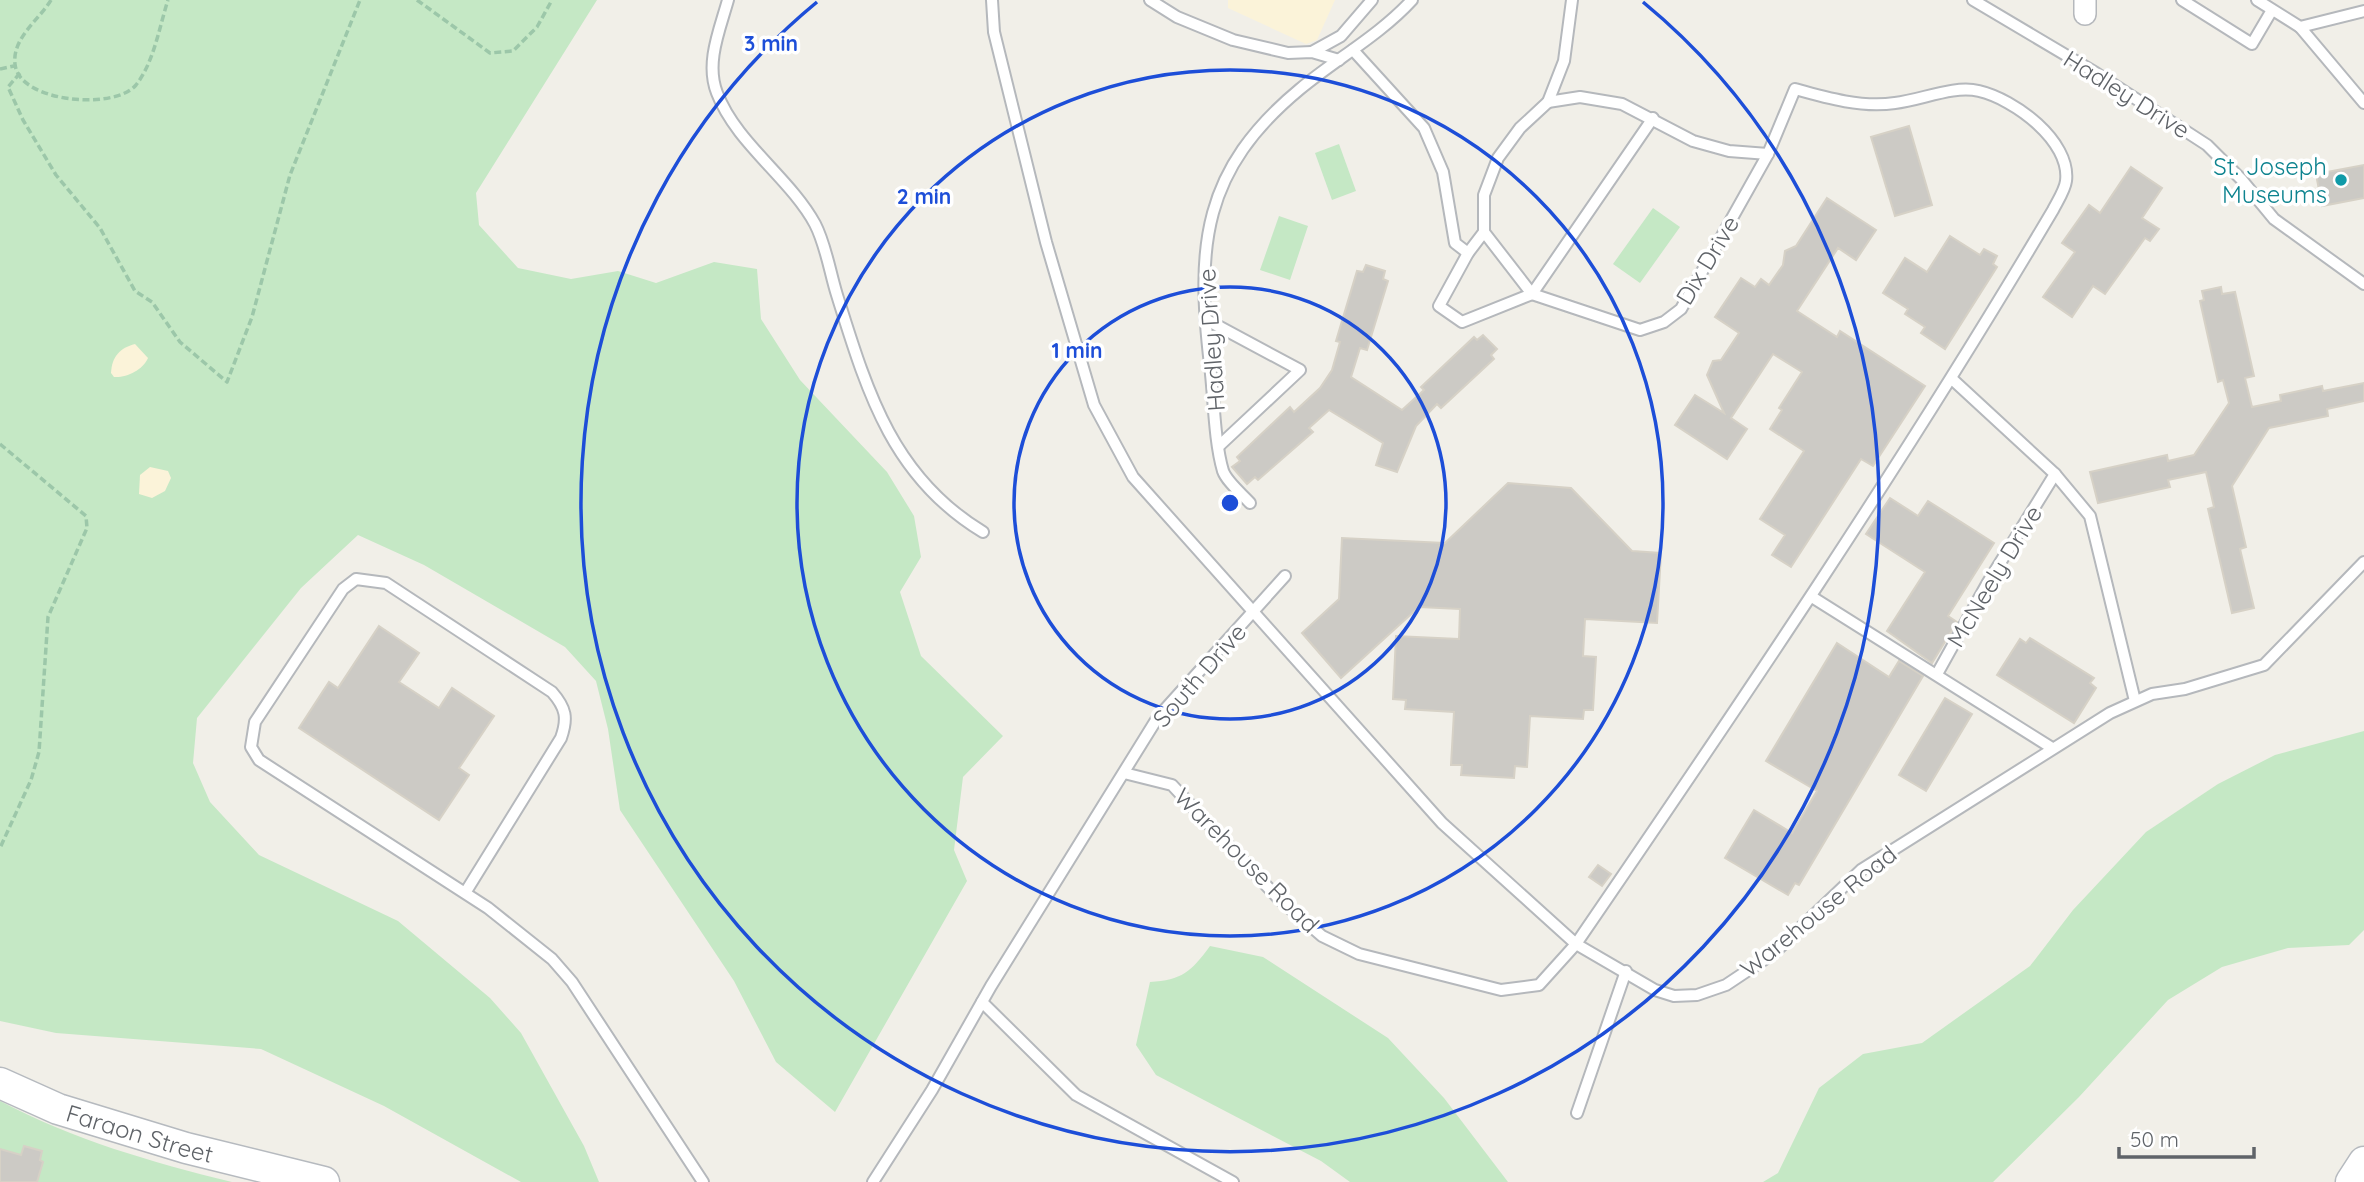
<svg xmlns="http://www.w3.org/2000/svg" width="2364" height="1182" font-family="Quicksand,sans-serif">
<rect width="100%" height="100%" fill="#f1efe8"/>
<!-- green -->
<g fill="#c5e8c5">
<polygon points="0,0 597,0 476,193 479,225 518,268 571,279 618,271 656,283 714,262 757,269 761,319 800,380 887,472 914,516 921,557 900,592 921,656 1003,736 963,777 954,850 967,881 835,1112 776,1062 734,981 620,810 608,729 596,681 565,647 424,565 358,535 301,588 197,718 193,763 210,802 259,855 398,921 490,998 521,1033 584,1146 599,1182 521,1182 384,1106 261,1049 56,1033 0,1021"/>
<polygon points="1339,144 1356,191 1332,200 1315,153"/>
<polygon points="1653,208 1680,227 1640,283 1613,264"/>
<polygon points="1279,216 1308,226 1290,280 1260,270"/>
<polygon points="2364,731 2364,930 2349,945 2288,948 2222,967 2168,1000 2079,1097 1993,1182 1763,1182 1778,1173 1819,1088 1863,1054 1922,1043 2030,966 2073,910 2146,832 2218,784 2275,755"/>
<path d="M1210 946 1263 957 1388 1038 1444 1098 1508 1182H1350L1321 1161 1156 1075 1136 1045 1150 982C1182 980 1191 972 1210 946Z"/>
<path d="M0 1101C74 1140 151 1162 232 1182H0Z"/>
</g>
<!-- sand -->
<g fill="#fbf3d9">
<polygon points="1228,0 1335,0 1317,40 1306,44 1228,8"/>
<path d="M135 344 148 358C143 370 126 378 114 377L111 373C112 356 120 348 135 344Z"/>
<polygon points="150,467 168,471 171,478 165,491 152,498 139,494 140,475"/>
</g>
<!-- building -->
<g fill="#cccac5" stroke="#d6d1c6" stroke-width="2">
<polygon points="1909,126 1932,205 1895,216 1871,137"/>
<polygon points="2364,165 2364,198 2322,206 2316,174"/>
<polygon points="2131,167 2162,188 2142,218 2159,229 2150,241 2145,238 2105,294 2093,286 2072,317 2043,297 2075,252 2062,243 2089,205 2100,213"/>
<polygon points="1827,198 1876,230 1856,260 1838,248 1797,311 1837,337 1840,331 1925,386 1873,466 1861,459 1791,567 1772,555 1785,535 1760,519 1804,451 1770,429 1782,410 1779,408 1802,372 1773,354 1731,418 1747,429 1727,459 1675,425 1695,395 1724,413 1707,375 1713,361 1721,360 1739,333 1715,317 1741,278 1755,287 1761,279 1769,285 1783,265 1785,251 1796,246"/>
<polygon points="1950,236 1980,255 1984,249 1997,256 1993,264 1997,267 1945,349 1921,333 1925,327 1905,314 1908,309 1883,293 1905,258 1927,272"/>
<polygon points="1366,265 1385,271 1383,279 1388,281 1367,350 1360,348 1351,377 1402,410 1424,390 1421,387 1474,337 1477,340 1483,335 1497,349 1491,355 1494,359 1441,408 1437,404 1416,426 1397,472 1376,465 1383,443 1329,410 1309,428 1313,432 1258,480 1255,477 1247,484 1232,467 1240,461 1237,457 1290,407 1294,412 1320,388 1332,370 1340,342 1336,341 1357,271 1363,272"/>
<polygon points="2221,287 2222,294 2235,292 2254,376 2245,378 2252,407 2281,401 2280,395 2322,386 2323,391 2364,383 2364,401 2327,409 2328,416 2269,428 2232,486 2246,547 2240,549 2254,608 2232,613 2208,509 2214,507 2206,472 2168,480 2170,487 2098,503 2090,472 2167,455 2168,461 2194,455 2229,403 2223,380 2218,382 2200,301 2204,300 2202,291"/>
<polygon points="1508,483 1571,488 1632,551 1661,553 1657,623 1585,619 1583,656 1596,657 1593,710 1584,710 1583,719 1530,716 1527,767 1515,766 1514,778 1461,775 1462,765 1451,765 1454,712 1405,709 1406,700 1393,699 1396,636 1459,639 1460,609 1419,607 1341,678 1302,633 1339,599 1342,538 1445,543"/>
<polygon points="1890,498 1918,516 1928,501 1994,543 1948,616 1957,622 1932,663 1887,631 1925,572 1866,534"/>
<polygon points="379,626 419,653 399,682 439,708 452,688 494,716 459,768 469,775 439,820 299,728 329,682 338,688"/>
<polygon points="2030,638 2094,678 2090,683 2096,688 2074,723 1997,675 2020,639 2026,643"/>
<polygon points="1837,643 1889,677 1899,661 1923,676 1799,885 1795,883 1788,895 1725,858 1754,810 1792,833 1817,791 1766,761"/>
<polygon points="1945,698 1972,714 1926,791 1899,775"/>
<polygon points="1598,865 1611,874 1602,886 1589,877"/>
<polygon points="24,1146 42,1151 40,1160 43,1162 37,1182 0,1182 0,1149 21,1155"/>
</g>
<g fill="none" stroke-linecap="round" stroke-linejoin="round">
<defs>
<g id="service">
<path d="M728 0C720 29 705 63 717 93 736 143 790 178 815 224 826 245 830 273 837 295 867 391 892 477 983 532"/>
<polyline points="992,0 994,32 1046,242 1094,405 1133,477 1442,823 1576,944 1655,990 1674,996 1697,995 1726,985 1774,953 1861,870 2110,713 2152,694 2185,689 2264,665 2364,562"/>
<polyline points="1150,0 1177,17 1233,40 1288,53 1312,52 1339,60"/>
<polyline points="1973,0 2096,73 2207,145 2241,179 2274,219 2364,284"/>
<polyline points="2182,0 2252,44 2272,10"/>
<polyline points="2257,0 2300,27 2364,11"/>
<polyline points="2300,27 2364,103"/>
<polyline points="1353,50 1424,128 1443,172 1455,243 1468,253"/>
<polyline points="1312,52 1341,36 1372,0"/>
<polyline points="1548,102 1580,97 1622,104 1693,141 1729,151 1768,154"/>
<polyline points="1484,232 1468,253 1439,306 1462,322 1532,294 1653,118"/>
<polyline points="1205,319 1300,370 1220,445"/>
<polyline points="2055,474 2090,516 2135,701"/>
<path d="M1250 503C1242 494 1227 482 1223 471 1214 440 1214 397 1210 365 1196 246 1202 170 1300 89 1336 59 1380 35 1412 0"/>
<polyline points="1812,597 2052,748"/>
<polyline points="1937,674 1987,584 2055,474 1952,379"/>
<path d="M1124 773 1172 785 1278 898 1322 936 1359 954 1501 990 1539 985 1576 944C1741 703 1904 462 2053 210 2057 202 2065 190 2066 181 2071 141 2014 99 1979 91 1953 85 1922 100 1895 103 1862 108 1827 98 1795 89L1768 154 1681 309 1664 322 1640 330 1532 294 1484 232V195L1498 158 1520 128 1548 102 1564 61 1572 0"/>
<path d="M465 893 561 738C568 718 566 708 552 692L386 583 356 579 343 589 255 722 251 747 259 760 488 908 552 959 572 982 703 1182"/>
<polyline points="982,1002 1076,1095 1233,1182"/>
<polyline points="1577,1113 1626,971"/>
<polyline points="873,1182 932,1090 991,986 1158,717 1285,576"/>
</g>
<polyline id="minor" points="2085,14 2085,0"/>
<g id="secondary">
<path id="s1" d="M0 1083 58 1109 186 1148 324 1182"/>
<polyline points="2351,1182 2364,1162"/>
</g>
</defs>
<!-- service casing -->
<use href="#service" stroke="#b5b8bc" stroke-width="14"/>
<!-- minor casing -->
<use href="#minor" stroke="#b5b8bc" stroke-width="24"/>
<!-- secondary casing -->
<use href="#secondary" stroke="#b6babf" stroke-width="33"/>
<!-- path -->
<g stroke="#9cc7a9" stroke-width="3.5" stroke-dasharray="7 3.5" stroke-linecap="butt">
<path d="M51 0C39 20 12 38 15 64 18 102 114 111 136 85 154 62 159 28 168 0"/>
<polyline points="417,0 490,53 513,51 537,27 552,0"/>
<polyline points="0,69 14,66"/>
<polyline points="20,73 8,87 23,120 56,175 100,228 135,291 152,302 180,342 227,382 252,317 290,175 360,0"/>
<polyline points="0,444 86,516 87,528 48,617 39,752 31,780 0,848"/>
</g>
<!-- service -->
<use href="#service" stroke="#fff" stroke-width="10"/>
<!-- minor -->
<use href="#minor" stroke="#fff" stroke-width="21"/>
<!-- secondary -->
<use href="#secondary" stroke="#fff" stroke-width="30"/>
</g>
<!-- distance rings -->
<g fill="none" stroke="#1d4ed8" stroke-width="3.5">
<circle cx="1230" cy="503" r="216"/>
<circle cx="1230" cy="503" r="433"/>
<path d="M1643 2A649 649 0 1 1 817 2"/>
</g>
<!-- markers -->
<circle fill="#0f9aa8" stroke="#fff" stroke-width="2.5" cx="2341" cy="180" r="7"/>
<g text-anchor="middle" dominant-baseline="central" stroke-width="7" stroke-linejoin="round" paint-order="stroke">
<!-- street labels -->
<g font-size="24" fill="#5f6368" stroke="#fff">
<text transform="translate(2127 94) rotate(32)">Hadley Drive</text>
<text transform="translate(1707 260) rotate(-59)">Dix Drive</text>
<text transform="translate(1211 340) rotate(-94)">Hadley Drive</text>
<text transform="translate(1994 576) rotate(-59)">McNeely Drive</text>
<text transform="translate(1199 675) rotate(-49)">South Drive</text>
<text transform="translate(1247 860) rotate(45)">Warehouse Road</text>
<text transform="translate(1818 911) rotate(-39)">Warehouse Road</text>
<text stroke="none"><textPath href="#s1" startOffset="149">Faraon Street</textPath></text>
</g>
<!-- culture labels -->
<g font-size="24" fill="#0d838f" stroke="#fff" text-anchor="end">
<text x="2327" y="166">St. Joseph<tspan x="2327" dy="28">Museums</tspan></text>
</g>
</g>
<circle cx="1230" cy="503" r="10" fill="#1d4ed8" stroke="#fff" stroke-width="3.5"/>
<g font-size="21" text-anchor="middle" font-weight="bold" fill="#1d4ed8" stroke="#fff" stroke-width="7" stroke-linejoin="round" paint-order="stroke">
<text x="771" y="51">3 min</text>
<text x="924" y="204">2 min</text>
<text x="1077" y="358">1 min</text>
</g>
<!-- scale -->
<path d="M2119 1147v10h135v-10" fill="none" stroke="#5f6368" stroke-width="3.5"/>
<text x="2130" y="1147" font-size="21" fill="#5f6368" stroke="#ffffff" stroke-width="5" paint-order="stroke">50 m</text>
</svg>
